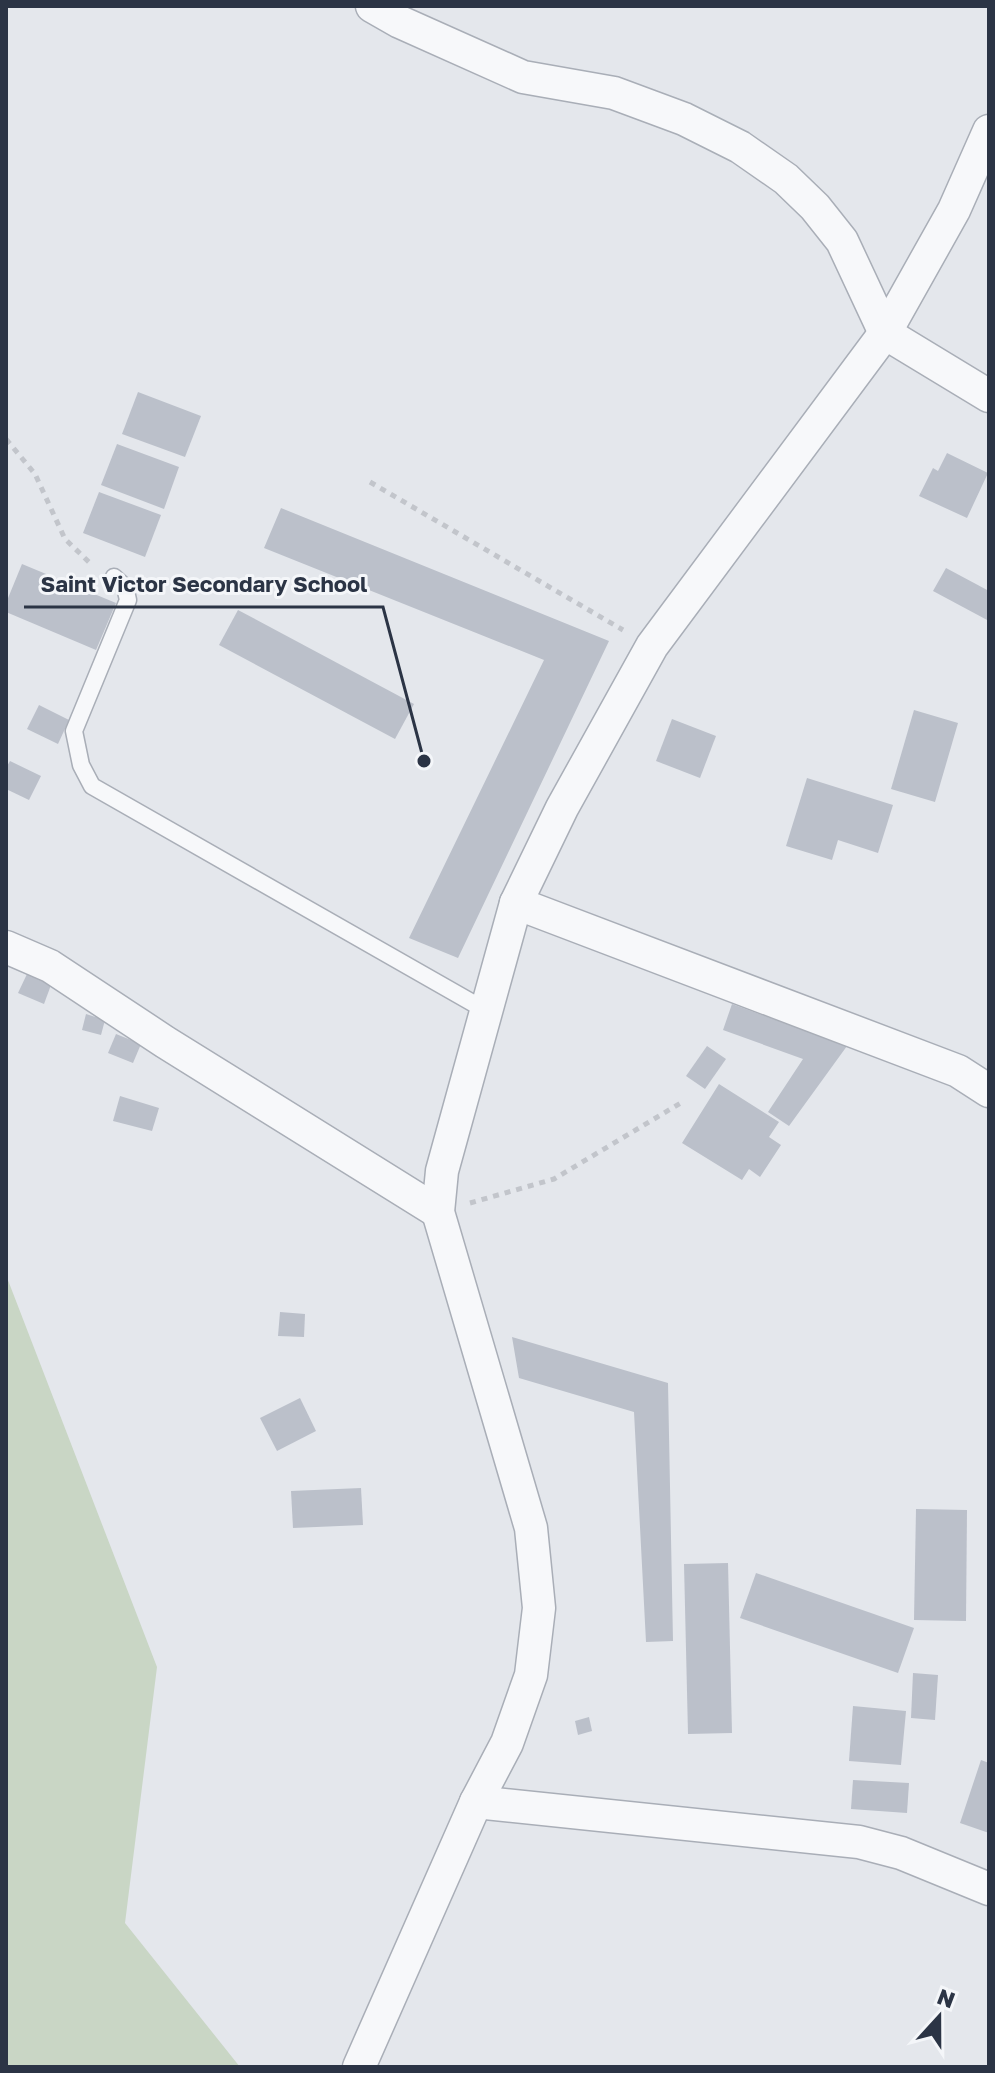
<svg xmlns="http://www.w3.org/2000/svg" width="995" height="2073" font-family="'Golos Text',sans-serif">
<rect width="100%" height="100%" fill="#e4e7ec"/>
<!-- green -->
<polygon fill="#c9d6c5" points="6,1275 157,1667 125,1923 240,2067 6,2067"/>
<!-- building -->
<g fill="#bbc0ca">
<polygon points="138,392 201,416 185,457 122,434"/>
<polygon points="117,444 179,467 164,509 101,485"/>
<polygon points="947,453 988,473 967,518 919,496 933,468 938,471"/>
<polygon points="99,492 161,515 145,557 83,533"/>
<polygon points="281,508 609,641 458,958 409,938 544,660 264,548"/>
<polygon points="22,564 116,603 96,650 6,612 6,603"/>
<polygon points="946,568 989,591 989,621 933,591"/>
<polygon points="238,610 414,704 395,739 219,645"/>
<polygon points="39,705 69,720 58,744 27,729"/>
<polygon points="914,710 958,723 935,802 891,789"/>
<polygon points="672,719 716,736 700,778 656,761"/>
<polygon points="10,761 41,776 29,800 6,789 6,768"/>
<polygon points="807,778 893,805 878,853 838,840 832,860 786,846"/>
<polygon points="27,974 51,985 44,1004 18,993"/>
<polygon points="732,1004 847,1046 789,1126 768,1112 803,1059 723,1030"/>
<polygon points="86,1014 105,1020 101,1035 82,1030"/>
<polygon points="116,1034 141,1044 133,1063 108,1053"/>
<polygon points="707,1046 726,1059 705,1089 686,1076"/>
<polygon points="719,1084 779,1122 769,1137 781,1145 760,1177 749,1169 742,1180 682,1143"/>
<polygon points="120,1096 159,1108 152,1131 113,1121"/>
<polygon points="280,1312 305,1314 304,1337 278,1336"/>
<polygon points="512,1337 668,1383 673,1641 646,1642 634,1412 519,1378"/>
<polygon points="300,1398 316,1431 277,1451 260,1418"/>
<polygon points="361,1488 363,1525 293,1528 291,1491"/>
<polygon points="916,1509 967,1510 966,1621 914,1620"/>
<polygon points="728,1563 732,1733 688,1734 684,1564"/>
<polygon points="756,1573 914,1628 898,1673 740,1618"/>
<polygon points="913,1673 938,1675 935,1720 911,1718"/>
<polygon points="853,1706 906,1711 901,1765 849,1761"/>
<polygon points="589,1717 592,1731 578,1735 575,1721"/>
<polygon points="981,1760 989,1763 989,1833 960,1823"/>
<polygon points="853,1780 909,1783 907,1813 851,1809"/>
</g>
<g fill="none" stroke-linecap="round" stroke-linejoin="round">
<defs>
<polyline id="lane" points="114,577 125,587 128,600 74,731 81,765 92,786 485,1010"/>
<g id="street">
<polyline points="372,6 400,22 523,77 614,93 684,119 740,147 786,179 815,207 842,241 885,333 989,396"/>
<polyline points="516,903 958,1071 989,1091"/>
<polyline points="6,947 50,966 165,1042 438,1212"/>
<polyline points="476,1802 859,1842 901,1853 989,1889"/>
<polyline points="359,2067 476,1802 507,1743 531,1675 539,1608 531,1528 438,1212 442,1171 516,903 562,808 652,646 885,333 954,210 989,131"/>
</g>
</defs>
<!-- lane casing -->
<use href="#lane" stroke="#a9aeb7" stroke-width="19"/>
<!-- street casing -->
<use href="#street" stroke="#a9aeb7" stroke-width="35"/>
<!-- path -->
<g stroke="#c2c5cb" stroke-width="5" stroke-dasharray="6 6" stroke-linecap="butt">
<polyline points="6,439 35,474 65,539 92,565"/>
<polyline points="370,482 623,630"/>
<polyline points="470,1203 554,1179 684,1101"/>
</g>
<!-- lane -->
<use href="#lane" stroke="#f7f8fa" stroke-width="16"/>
<!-- street -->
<use href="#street" stroke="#f7f8fa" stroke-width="32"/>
</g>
<!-- callouts -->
<path fill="none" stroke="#2b3445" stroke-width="3" d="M424 761L383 607H24"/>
<circle fill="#2b3445" stroke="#f4f6f9" stroke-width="3" cx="424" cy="761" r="8"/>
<g font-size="22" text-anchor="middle" font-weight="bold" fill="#2b3445" stroke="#f4f6f9" stroke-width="6" stroke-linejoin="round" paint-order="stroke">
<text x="204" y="592">Saint Victor Secondary School</text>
</g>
<!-- border -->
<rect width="995" height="2073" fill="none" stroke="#2b3445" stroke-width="16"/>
<!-- north arrow -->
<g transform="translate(939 2017) rotate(21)" stroke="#f4f6f9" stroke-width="6" paint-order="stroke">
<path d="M0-6L14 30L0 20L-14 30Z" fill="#2b3445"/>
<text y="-12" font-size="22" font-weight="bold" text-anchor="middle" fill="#2b3445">N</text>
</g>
</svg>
